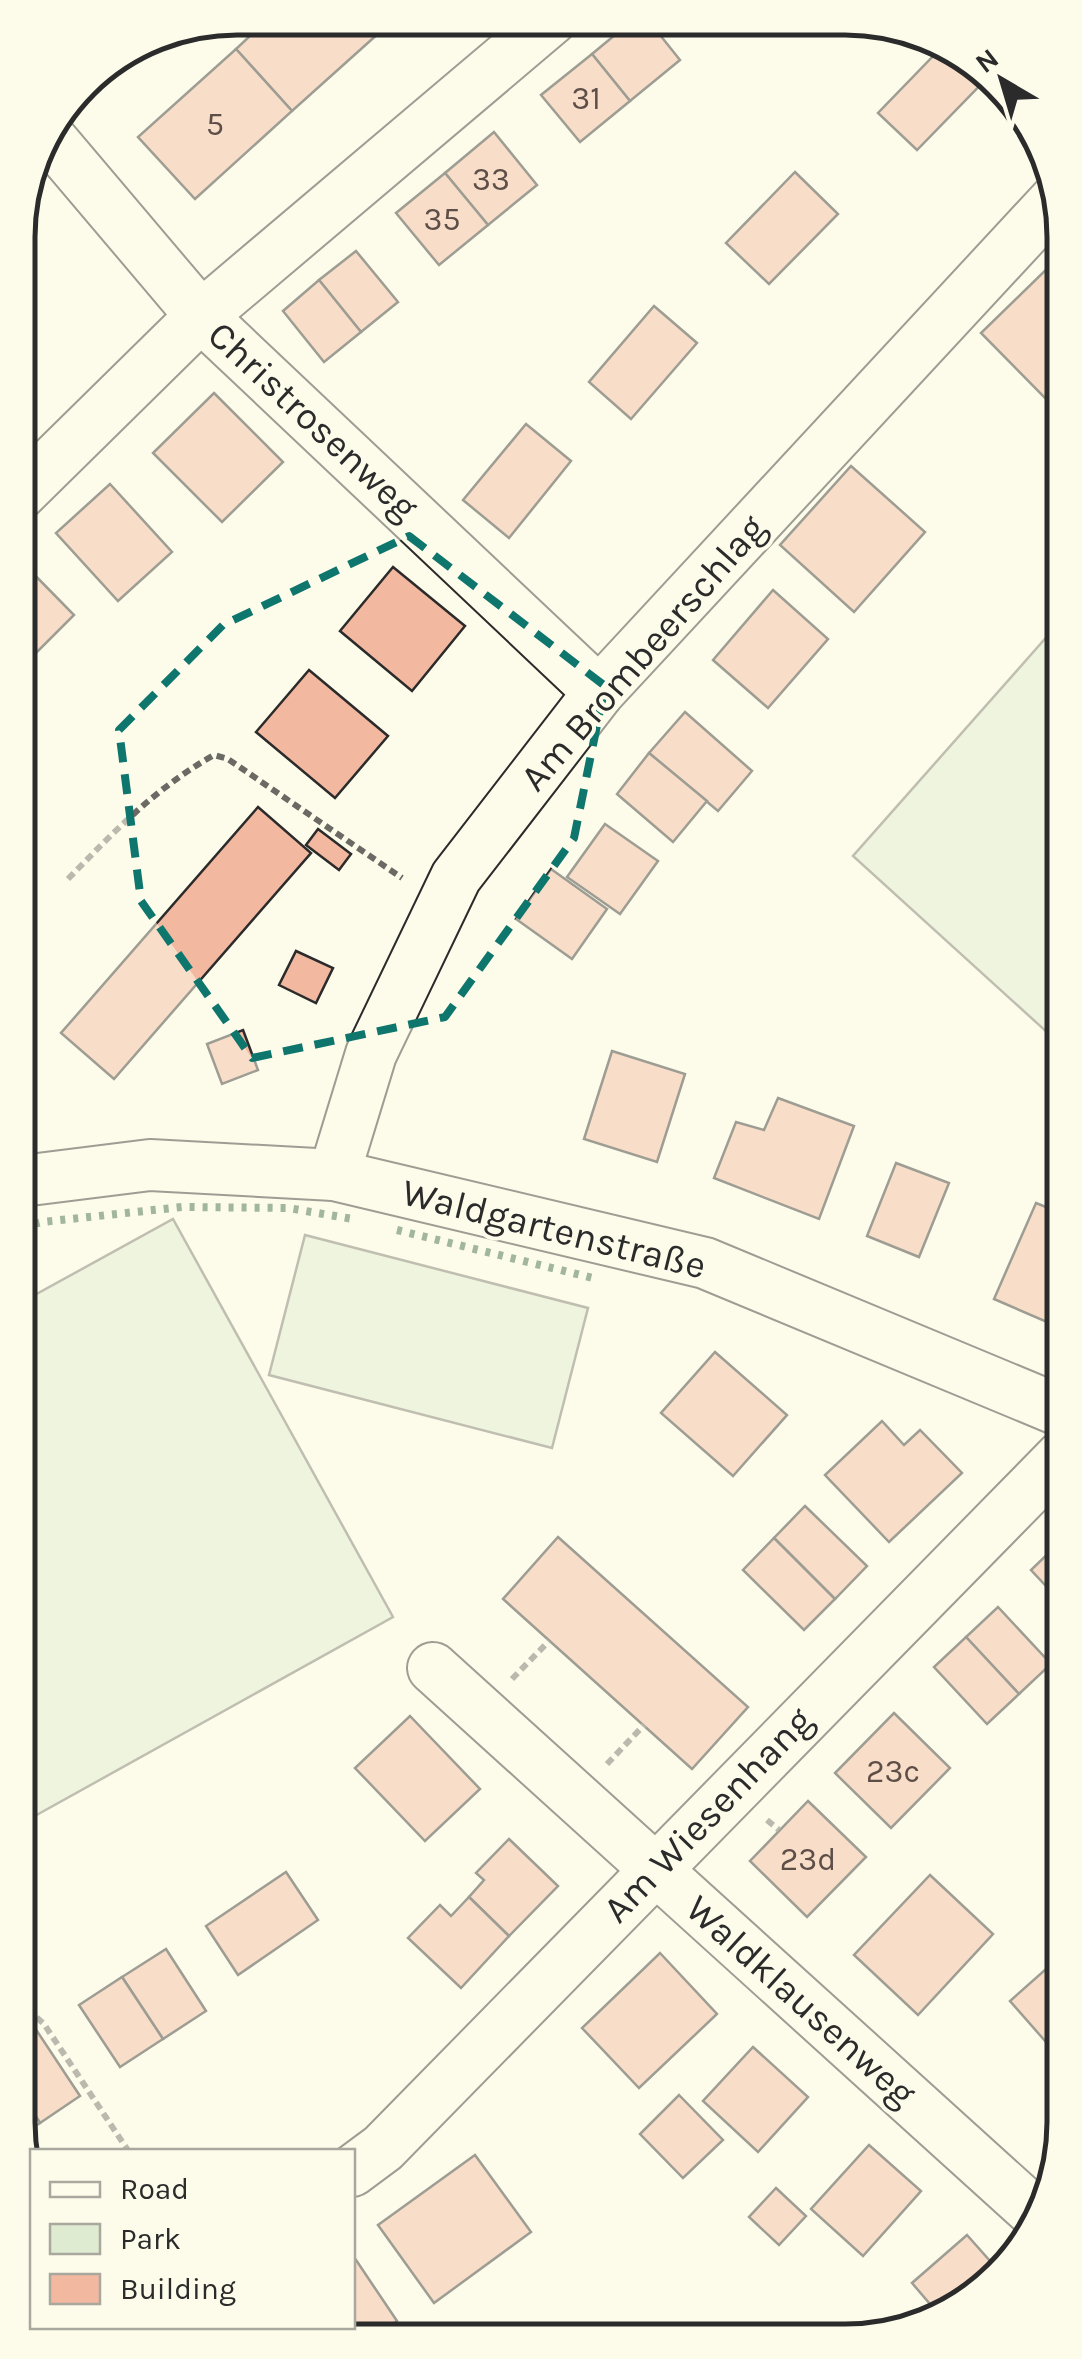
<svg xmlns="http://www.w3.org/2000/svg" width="1082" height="2359" font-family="Karla,sans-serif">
<rect width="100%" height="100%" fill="#fdfbea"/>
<!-- green -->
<g fill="#deebd1" stroke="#74746e" stroke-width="2.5">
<polygon points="1058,624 1060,1044 853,856"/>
<polygon points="173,1219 393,1617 24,1822 22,1302"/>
<polygon points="305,1235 588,1308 552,1448 269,1375"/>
</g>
<!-- building -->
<g fill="#f2b8a0" stroke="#2b2b2b" stroke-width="2.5">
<polygon points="269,18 386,18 390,23 292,111 236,49"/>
<polygon points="633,20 648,20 680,60 630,101 592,54"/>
<polygon points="236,49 292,111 195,199 138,137"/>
<polygon points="940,49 991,74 917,150 878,113"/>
<polygon points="592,54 630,101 580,142 541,95"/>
<polygon points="494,132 537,185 488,225 445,173"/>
<polygon points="795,172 838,214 769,284 726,243"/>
<polygon points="445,173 488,225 439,265 396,213"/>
<polygon points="356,251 398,302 361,332 319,280"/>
<polygon points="1057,259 1058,385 1045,398 981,333"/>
<polygon points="319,280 361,332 324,362 283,311"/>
<polygon points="654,306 697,343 631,419 589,382"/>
<polygon points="214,393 283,462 222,522 153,453"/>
<polygon points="526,424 571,461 509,538 463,500"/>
<polygon points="851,466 925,532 854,612 780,545"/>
<polygon points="110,484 172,552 118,601 56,533"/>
<polygon points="19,559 74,615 29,660 20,651"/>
<polygon points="393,567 465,626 412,691 340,631"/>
<polygon points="773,590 828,639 768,708 713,660"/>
<polygon points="309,670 388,736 335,798 256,732"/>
<polygon points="685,712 752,771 718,811 649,753"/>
<polygon points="649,753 707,801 673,842 617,794"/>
<polygon points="258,807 311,853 114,1079 61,1033"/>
<polygon points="605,824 658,861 620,914 567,877"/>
<polygon points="318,829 351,854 339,870 306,845"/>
<polygon points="551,869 607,909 572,959 516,919"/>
<polygon points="296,951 333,968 316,1003 279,985"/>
<polygon points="243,1030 258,1070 222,1084 207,1044"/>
<polygon points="612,1051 685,1074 657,1162 584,1139"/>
<polygon points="778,1098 854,1126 819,1219 714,1178 736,1122 764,1130"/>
<polygon points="896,1163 949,1183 919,1257 867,1236"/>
<polygon points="1036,1203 1061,1213 1061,1328 994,1299"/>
<polygon points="715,1352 787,1415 733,1476 661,1413"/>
<polygon points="882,1421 904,1445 920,1430 962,1473 889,1542 825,1475"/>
<polygon points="805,1506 867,1566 835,1599 774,1538"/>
<polygon points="558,1537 748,1707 692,1769 503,1599"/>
<polygon points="774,1538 835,1599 804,1630 743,1570"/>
<polygon points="1062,1540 1062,1603 1031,1570"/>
<polygon points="998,1607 1051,1664 1019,1694 966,1637"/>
<polygon points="966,1637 1019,1694 987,1724 934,1667"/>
<polygon points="894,1713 950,1768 891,1828 835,1773"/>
<polygon points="410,1716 480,1789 425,1841 355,1768"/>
<polygon points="808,1801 866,1857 807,1917 750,1861"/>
<polygon points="509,1839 558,1886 509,1936 469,1897 484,1880 476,1873"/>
<polygon points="286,1872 318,1920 238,1975 206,1926"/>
<polygon points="930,1875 993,1934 918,2015 854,1955"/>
<polygon points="469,1897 509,1936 461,1988 408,1938 440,1905 451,1916"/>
<polygon points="166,1949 206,2011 163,2039 122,1977"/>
<polygon points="660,1953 717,2014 639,2088 582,2028"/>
<polygon points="1063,1954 1064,2040 1053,2050 1010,2001"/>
<polygon points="122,1977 163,2039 120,2067 79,2005"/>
<polygon points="35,2028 80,2096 40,2123 25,2099 25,2035"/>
<polygon points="753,2047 808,2097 758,2152 703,2101"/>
<polygon points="679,2095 723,2140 683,2178 640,2134"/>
<polygon points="25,2099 40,2123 25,2133"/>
<polygon points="869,2145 921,2191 863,2256 811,2209"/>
<polygon points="475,2155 531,2232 434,2303 378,2225"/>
<polygon points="776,2188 806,2216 779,2245 749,2217"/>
<polygon points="967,2235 998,2270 936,2311 912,2283"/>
<polygon points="352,2254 397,2321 374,2336 290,2337 283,2326 352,2326"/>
<polygon points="220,2326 238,2326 244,2337 203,2337"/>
</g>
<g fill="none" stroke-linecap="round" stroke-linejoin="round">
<defs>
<g id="minor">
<polyline points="46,133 201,316 599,692"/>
<polyline points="19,495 201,316 552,19"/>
<polyline points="334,1175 371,1054 456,877 599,692 1057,198"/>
<polyline points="22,1181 150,1165 334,1175 705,1263 1061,1411"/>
<polyline points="433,1668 1035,2213"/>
<polyline points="352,2171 383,2148 1062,1456"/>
</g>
</defs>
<!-- minor casing -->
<use href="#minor" stroke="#2b2b2b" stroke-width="54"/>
<!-- path -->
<g stroke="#6a6964" stroke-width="6" stroke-dasharray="8 5" stroke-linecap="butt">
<path d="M68 879C115 831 154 789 214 755L228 759 402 878"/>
<polyline points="512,1679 549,1641"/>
<polyline points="607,1764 644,1725"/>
<polyline points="767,1820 779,1830"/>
<polyline points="25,2020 35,2016 44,2024 129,2152"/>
</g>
<!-- minor -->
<use href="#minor" stroke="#fdfbea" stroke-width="50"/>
<!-- hedge -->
<g stroke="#34623c" stroke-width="8" stroke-dasharray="5 8" stroke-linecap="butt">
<polyline points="22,1227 42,1222 182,1207 288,1208 353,1219"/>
<polyline points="397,1230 593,1278"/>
</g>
</g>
<!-- marked area -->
<path d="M0 0H1082V2359H0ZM409 536 605 686 574 838 445 1017 252 1058 141 901 119 730 223 625Z" fill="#fdfbea" fill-opacity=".55" fill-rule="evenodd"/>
<path fill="none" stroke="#0f766e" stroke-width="8" stroke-dasharray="20 12" stroke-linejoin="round" d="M409 536 605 686 574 838 445 1017 252 1058 141 901 119 730 223 625Z"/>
<g text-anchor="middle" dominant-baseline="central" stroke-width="8" stroke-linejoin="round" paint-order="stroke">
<!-- number labels -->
<g font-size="32" fill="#5d4e48">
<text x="586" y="98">31</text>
<text x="215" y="124">5</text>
<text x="491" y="179">33</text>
<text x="442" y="219">35</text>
<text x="893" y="1771">23c</text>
<text x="808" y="1859">23d</text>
</g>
<!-- street labels -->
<g font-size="38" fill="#2b2b2b" stroke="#fdfbea">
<text transform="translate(313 421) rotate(43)">Christrosenweg</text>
<text transform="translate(643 653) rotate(-49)">Am Brombeerschlag</text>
<text transform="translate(554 1229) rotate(14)">Waldgartenstraße</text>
<text transform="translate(708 1815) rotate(-46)">Am Wiesenhang</text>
<text transform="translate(801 2001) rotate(42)">Waldklausenweg</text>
</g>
</g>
<!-- crop -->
<path d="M0 0H1082V2359H0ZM237 35H845A202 202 0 0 1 1047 237V2122A202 202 0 0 1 845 2324H237A202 202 0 0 1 35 2122V237A202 202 0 0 1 237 35Z" fill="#fdfbea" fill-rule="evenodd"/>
<path fill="none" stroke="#2b2b2b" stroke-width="5" d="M237 35H845A202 202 0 0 1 1047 237V2122A202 202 0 0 1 845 2324H237A202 202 0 0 1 35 2122V237A202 202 0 0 1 237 35Z"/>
<!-- legend -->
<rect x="30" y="2149" width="325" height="180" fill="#fdfbea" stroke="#a9a89e" stroke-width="2.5"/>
<rect x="50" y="2182" width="50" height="15" fill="#fdfbea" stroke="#a9a89e" stroke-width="2.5"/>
<text x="120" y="2199" font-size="30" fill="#2b2b2b">Road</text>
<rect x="50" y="2224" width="50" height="30" fill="#deebd1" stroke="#a9a89e" stroke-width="2.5"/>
<text x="120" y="2249" font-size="30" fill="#2b2b2b">Park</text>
<rect x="50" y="2274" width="50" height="30" fill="#f2b8a0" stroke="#a9a89e" stroke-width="2.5"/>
<text x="120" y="2299" font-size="30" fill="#2b2b2b">Building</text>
<!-- north arrow -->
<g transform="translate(1002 80) rotate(322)" stroke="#fdfbea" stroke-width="8" paint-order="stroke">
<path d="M0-8L18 38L0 25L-18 38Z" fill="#2b2b2b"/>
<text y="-15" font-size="28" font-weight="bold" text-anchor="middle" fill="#2b2b2b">N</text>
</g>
</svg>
